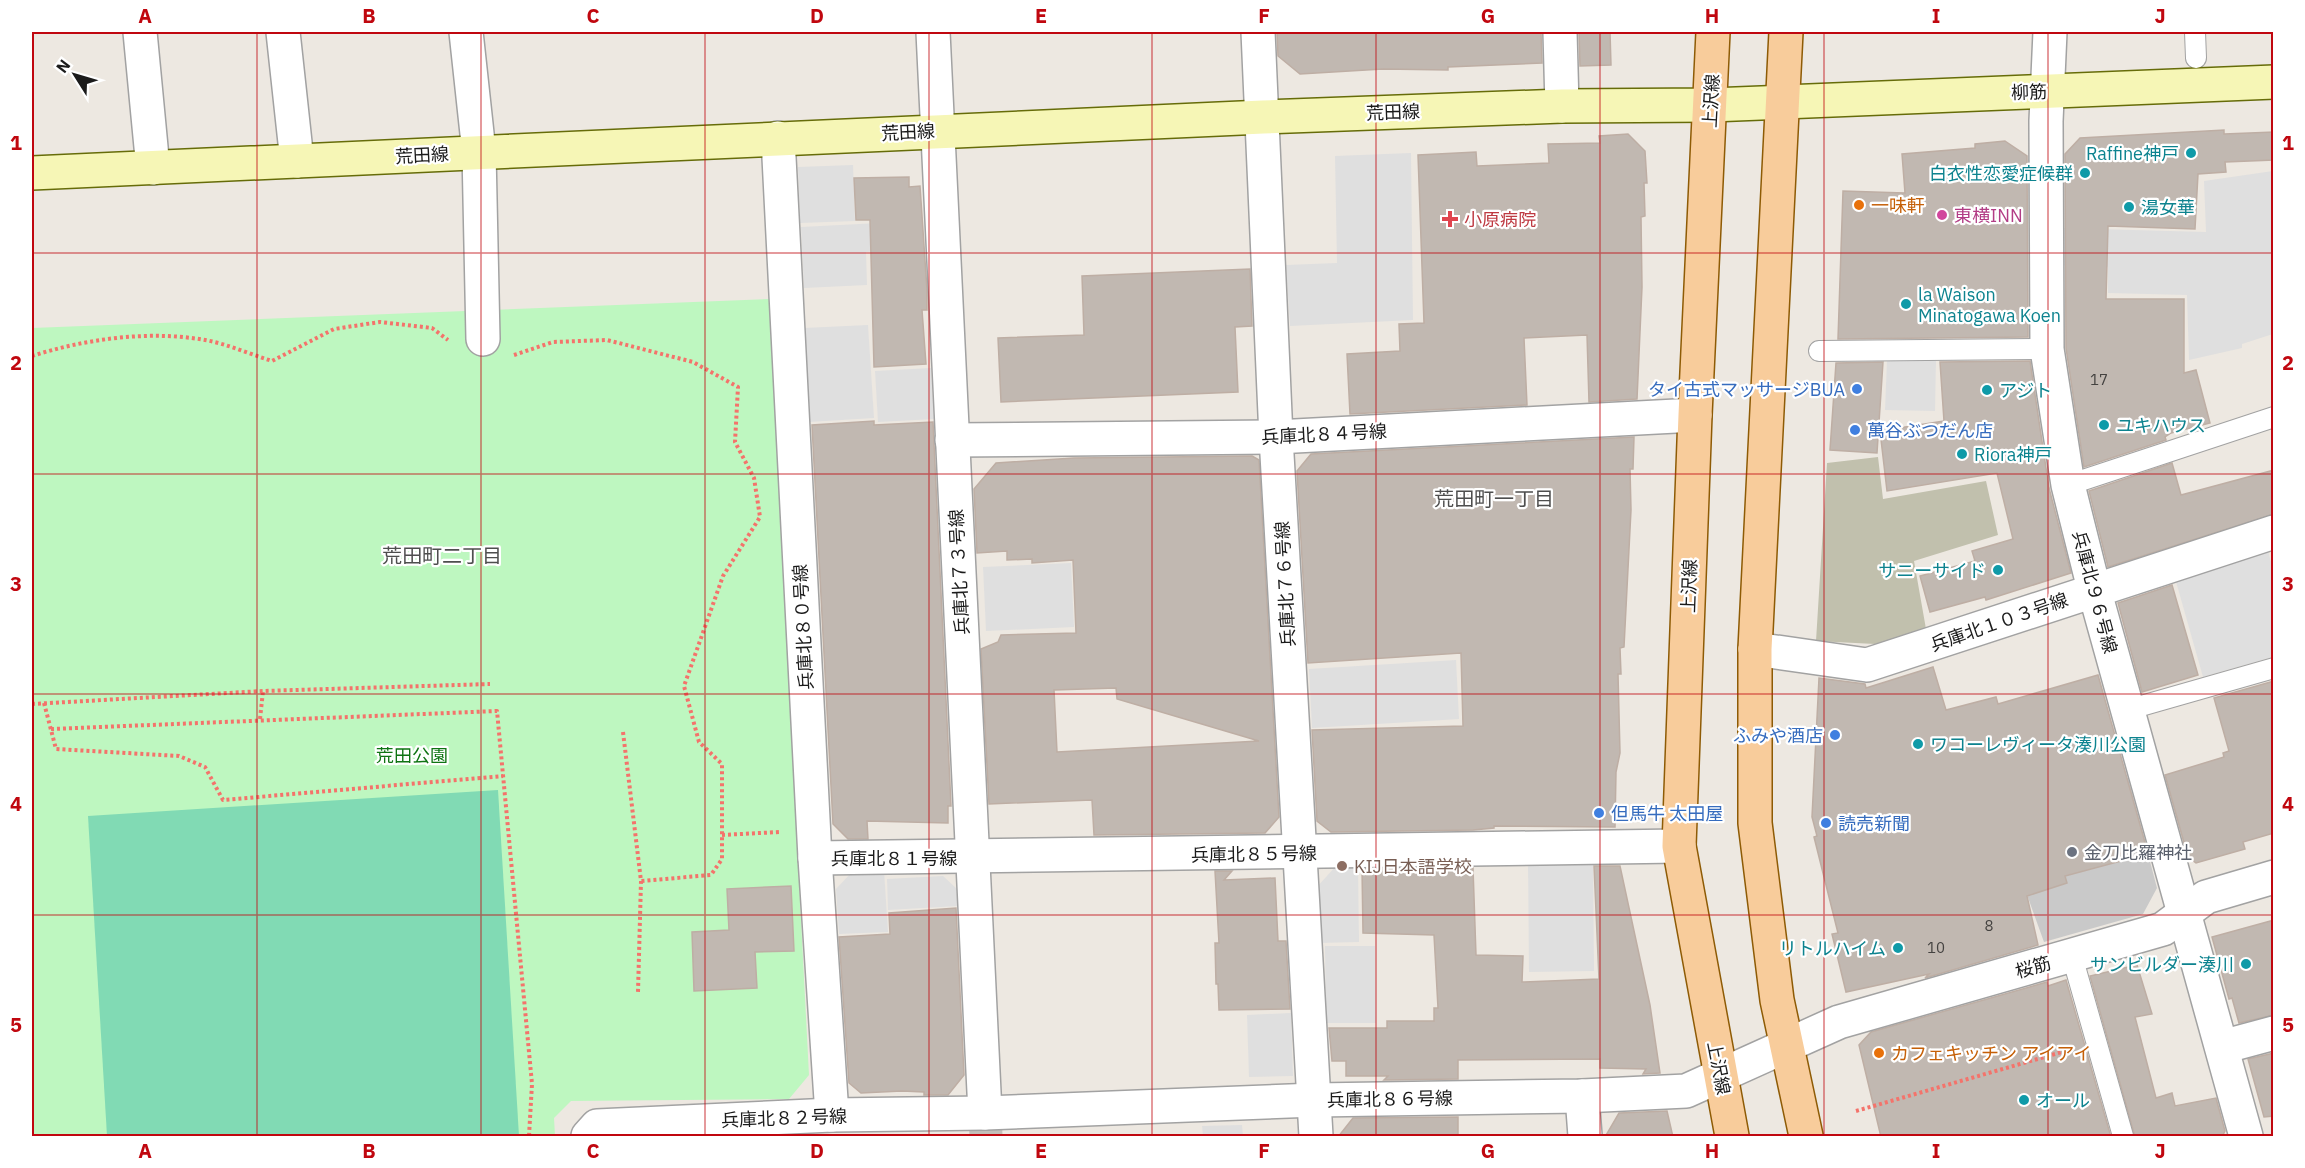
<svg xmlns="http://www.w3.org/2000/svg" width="2305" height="1168" font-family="'IBM Plex Sans','Noto Sans JP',sans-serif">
<rect width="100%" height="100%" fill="#ede8e1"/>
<!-- religious -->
<polygon fill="#c9c9c9" points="2128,778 2157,888 2143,914 2044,942 2026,892 1987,817"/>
<!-- construction -->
<polygon fill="#c1c0ad" points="1878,457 1883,499 1986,481 1998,535 1914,561 1926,629 1875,644 1816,641 1827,463"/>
<!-- park -->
<polygon fill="#bef7c0" points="769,299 809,1075 789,1099 571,1101 554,1118 555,1136 32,1136 32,328"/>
<!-- pitch -->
<polygon fill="#81dab4" points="498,790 519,1136 107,1136 88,816"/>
<!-- parking -->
<g fill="#dfdfdf">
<polygon points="1411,153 1413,320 1290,326 1286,265 1337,263 1335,156"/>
<polygon points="853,165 855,221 800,223 798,167"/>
<polygon points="2273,171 2273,334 2242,344 2242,348 2189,360 2187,295 2108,293 2108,267 2059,265 2060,228 2206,232 2204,181"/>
<polygon points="879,223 880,251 866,252 867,285 804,288 801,227"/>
<polygon points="868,325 874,418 809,422 804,328"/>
<polygon points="1887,360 1936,361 1935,411 1885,410"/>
<polygon points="931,368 934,419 878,422 875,371"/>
<polygon points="2266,544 2273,569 2273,657 2203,677 2173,571"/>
<polygon points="1071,563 1074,627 986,631 983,567"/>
<polygon points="1456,660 1459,719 1312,728 1309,669"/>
<polygon points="1593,860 1594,971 1529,972 1528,861"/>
<polygon points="1358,865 1359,942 1318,943 1317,887 1336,866"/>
<polygon points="884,870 888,932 839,934 836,889 853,871"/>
<polygon points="943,876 958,890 958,906 888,910 887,879"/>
<polygon points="1325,946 1375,946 1376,1023 1326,1023"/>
<polygon points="1291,1013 1293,1076 1249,1077 1247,1015"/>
<polygon points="1242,1125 1243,1136 1203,1136 1202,1126"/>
</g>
<!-- building -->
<g fill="#c1b8b1" stroke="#beaea4" stroke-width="1.5" fill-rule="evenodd">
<polygon points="1277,32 1541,32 1542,63 1448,67 1448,70 1383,69 1300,74 1278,56"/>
<polygon points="1579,32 1610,32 1611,65 1580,66"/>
<polygon points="2224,130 2224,134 2274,132 2274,160 2225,162 2226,172 2198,174 2195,229 2108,226 2106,299 2184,299 2184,373 2196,370 2210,423 2171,433 2165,437 2166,440 2084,467 2066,348 2065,154 2080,138"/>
<polygon points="1628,134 1645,151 1647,183 1644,183 1645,216 1641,217 1642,287 1637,399 1589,402 1587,335 1524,338 1527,405 1350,414 1347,354 1400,351 1399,324 1424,323 1418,155 1476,152 1477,166 1549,163 1548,144 1600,143 1599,136"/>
<polygon points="2005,141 2027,156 2028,337 1838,339 1843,191 1905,193 1902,154 1975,148 1975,144"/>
<polygon points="909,177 909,187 920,186 927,290 927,310 922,310 926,364 874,367 870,220 856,220 854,178"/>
<polygon points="1250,269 1252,326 1235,327 1238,392 1001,402 998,338 1084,335 1082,276"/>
<polygon points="2030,361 2049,488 2071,573 1986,600 1985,597 1930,612 1920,576 1975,561 1972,551 2013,539 1997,473 1887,491 1880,431 1944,421 1940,362"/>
<polygon points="1883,362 1877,453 1830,450 1836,363"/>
<polygon points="874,421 874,425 933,422 951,806 948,806 948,823 867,821 868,839 848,839 833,824 812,425"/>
<polygon points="1634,437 1633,469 1630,469 1631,510 1624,647 1620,648 1621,674 1618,674 1620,753 1616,772 1615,827 1494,826 1494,828 1473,830 1331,832 1317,821 1312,730 1463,726 1461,653 1308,663 1297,471 1311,454"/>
<path d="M1252 456 1259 460 1279 817 1265 833 1094 835 1092 800 989 804 981 649 998 642 1001 635 1076 633 1073 560 1032 563V559L1007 560V551L977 553 974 489 996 463 1074 458ZM1116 688 1117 699 1259 741 1057 752 1054 690Z"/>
<polygon points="2172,463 2181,495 2274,470 2274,514 2108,567 2089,491"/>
<polygon points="2172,585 2198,675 2142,692 2118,603"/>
<polygon points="1933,667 1946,710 1996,697 1998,704 2098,675 2146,846 2119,854 2121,861 2065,876 2067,883 2027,896 2038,945 1925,978 1929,974 1846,992 1832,934 1838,933 1814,837 1817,836 1812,817 1819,678 1865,684 1866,688"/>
<polygon points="2274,681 2274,833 2243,842 2245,849 2196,863 2188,857 2165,775 2224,757 2223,753 2229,751 2214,698"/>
<polygon points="1594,866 1620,866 1650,1005 1660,1073 1643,1074 1646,1069 1600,1068 1600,1059 1458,1060 1458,1079 1384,1080 1388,1076 1346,1076 1346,1061 1332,1061 1329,1028 1387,1028 1387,1021 1434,1021 1434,1008 1438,1008 1434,935 1363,933 1362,869 1473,868 1476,955 1523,956 1522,982 1599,979"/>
<polygon points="1215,871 1232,871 1224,880 1275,878 1278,941 1286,941 1290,1009 1219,1010 1218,984 1216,984 1215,943 1219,943"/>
<polygon points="791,886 794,951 755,952 757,988 694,991 692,932 729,930 727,889"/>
<polygon points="956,908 964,1075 948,1095 924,1095 924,1092 902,1091 861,1093 849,1083 839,937 890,934 889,913"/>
<polygon points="2274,920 2274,1015 2239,1023 2232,998 2229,999 2212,937"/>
<polygon points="2137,965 2152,1014 2135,1017 2156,1098 2172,1093 2175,1106 2216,1098 2225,1131 2222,1137 2135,1137 2090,976"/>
<polygon points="2066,980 2111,1137 1881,1137 1859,1045 1871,1032 2047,982 2048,986"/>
<polygon points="2274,1053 2274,1116 2264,1117 2248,1059"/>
<polygon points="1667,1111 1673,1137 1605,1137 1619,1113"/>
<polygon points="1458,1117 1458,1137 1338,1137 1353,1118"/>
</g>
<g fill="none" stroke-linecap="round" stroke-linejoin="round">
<!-- street-tunnel -->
<polyline stroke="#c3bfb9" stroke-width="33" stroke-dasharray="33 16" stroke-linecap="butt" points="985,1113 986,1136"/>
<defs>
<g id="lane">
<polyline points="2195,32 2196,58"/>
<polyline points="1819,351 2047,349"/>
<polyline points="2068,485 2274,417"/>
<polyline points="2127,710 2274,668"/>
<polyline points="2072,956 2123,1136"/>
</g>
<g id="street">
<polyline points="140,32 153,168"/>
<polyline points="283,32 297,161"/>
<polyline points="466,32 479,152 483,339"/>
<polyline points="933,32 985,1113"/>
<polyline points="1258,32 1276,437 1316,1136"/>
<polyline points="1560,32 1562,106"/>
<polyline points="2050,32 2046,121 2047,349 2068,485 2094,589 2246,1136"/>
<polyline points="778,138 815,858 832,1115"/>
<polyline points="952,440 1276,437 1695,415"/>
<polyline points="1755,649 1867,665 2274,532"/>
<polyline points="815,858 1679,846"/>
<polyline points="2222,1047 2274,1033"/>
<polyline points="1582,1096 1585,1136"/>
<polyline points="588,1136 597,1126 832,1115 985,1113 1315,1100 1582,1096 1686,1091 1839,1022 2163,929 2206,897 2274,877"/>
</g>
<polyline id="secondary" points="32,173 1263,117 1562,106 1711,105 2274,82"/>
<g id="primary">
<polyline points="1713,32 1695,415 1679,846 1732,1136"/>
<polyline points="1786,32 1755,649 1755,823 1777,1000 1806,1136"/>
</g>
</defs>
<!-- lane casing -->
<use href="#lane" stroke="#a2a2a2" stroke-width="22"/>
<!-- street casing -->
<use href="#street" stroke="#a2a2a2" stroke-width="36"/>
<!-- secondary casing -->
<use href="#secondary" stroke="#666c09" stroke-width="36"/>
<!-- primary casing -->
<use href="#primary" stroke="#8e5b05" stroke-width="36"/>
<!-- path -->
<g stroke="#f4736b" stroke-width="4" stroke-dasharray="3 3" stroke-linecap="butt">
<polyline points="514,355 553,342 607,340 693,362 738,387 735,442 754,478 760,517 723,576 684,686 699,742 722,764 722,859 711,875 641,881"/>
<path d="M32 356C85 339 149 330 205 340 227 344 250 354 272 361L334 329 380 322 432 328 448 340"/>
<polyline points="44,703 56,749 179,756 205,767 223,800 503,776"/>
<polyline points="32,704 263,691 490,684"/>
<polyline points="260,719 263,691"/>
<polyline points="51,729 497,711 532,1084 529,1136"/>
<polyline points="623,732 641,881 638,992"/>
<polyline points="722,835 779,832"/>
<polyline points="1856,1111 2069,1050"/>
</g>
<!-- lane -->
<use href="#lane" stroke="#fff" stroke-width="20"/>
<!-- street -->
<use href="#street" stroke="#fff" stroke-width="33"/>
<!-- secondary -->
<use href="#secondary" stroke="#f6f6b6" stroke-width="33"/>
<!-- primary -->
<use href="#primary" stroke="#f8cc9b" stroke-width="33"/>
</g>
<!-- grid -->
<path fill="none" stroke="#c0070f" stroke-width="1.5" stroke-opacity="0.55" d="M257 32V1136M481 32V1136M705 32V1136M929 32V1136M1152 32V1136M1376 32V1136M1600 32V1136M1824 32V1136M2048 32V1136M32 253H2274M32 474H2274M32 694H2274M32 915H2274"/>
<!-- markers -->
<g fill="#0f9aa8" stroke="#fff" stroke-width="2">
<circle cx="2191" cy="153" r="6"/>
<circle cx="2085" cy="173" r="6"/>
<circle cx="2129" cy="207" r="6"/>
<circle cx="1906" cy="304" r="6"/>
<circle cx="1987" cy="390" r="6"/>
<circle cx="2104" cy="425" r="6"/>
<circle cx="1962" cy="454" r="6"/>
<circle cx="1998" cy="570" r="6"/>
<circle cx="1918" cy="744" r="6"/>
<circle cx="1898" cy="948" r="6"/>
<circle cx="2246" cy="964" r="6"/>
<circle cx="2024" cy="1100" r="6"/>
</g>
<g fill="#e8710a" stroke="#fff" stroke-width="2">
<circle cx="1859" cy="205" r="6"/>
<circle cx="1879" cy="1053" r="6"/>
</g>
<circle fill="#d1479c" stroke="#fff" stroke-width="2" cx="1942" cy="215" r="6"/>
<path fill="#e0444e" stroke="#fff" stroke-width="2" d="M1447 210h6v6h6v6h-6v6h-6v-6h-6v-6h6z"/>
<g fill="#3f7fe0" stroke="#fff" stroke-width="2">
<circle cx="1857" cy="389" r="6"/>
<circle cx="1855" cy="430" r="6"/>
<circle cx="1835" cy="735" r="6"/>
<circle cx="1599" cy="813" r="6"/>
<circle cx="1826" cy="823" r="6"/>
</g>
<circle fill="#6b7280" stroke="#fff" stroke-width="2" cx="2072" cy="852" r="6"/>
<circle fill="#8d6e63" stroke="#fff" stroke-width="2" cx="1342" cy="866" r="6"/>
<g text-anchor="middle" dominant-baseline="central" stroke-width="4.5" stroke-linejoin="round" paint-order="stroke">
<!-- number labels -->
<g font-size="15" fill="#444240">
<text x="2099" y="379">17</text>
<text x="1989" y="925">8</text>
<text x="1936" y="947">10</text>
</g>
<!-- street labels -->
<g font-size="18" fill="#1b1b1b" stroke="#fff">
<text transform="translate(2029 92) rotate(-2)">柳筋</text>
<text transform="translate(1711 101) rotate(-87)">上沢線</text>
<text transform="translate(1393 112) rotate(-2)">荒田線</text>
<text transform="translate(908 132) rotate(-3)">荒田線</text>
<text transform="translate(422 155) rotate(-3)">荒田線</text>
<text transform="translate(1324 434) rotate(-3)">兵庫北８４号線</text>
<text transform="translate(959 572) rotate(-93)">兵庫北７３号線</text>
<text transform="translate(1285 584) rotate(-93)">兵庫北７６号線</text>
<text transform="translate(1689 586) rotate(-88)">上沢線</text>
<text transform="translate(2095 592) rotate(75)">兵庫北９６号線</text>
<text transform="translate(1999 622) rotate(-19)">兵庫北１０３号線</text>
<text transform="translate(803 627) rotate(-93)">兵庫北８０号線</text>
<text transform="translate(1254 854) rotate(-1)">兵庫北８５号線</text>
<text x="894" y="858">兵庫北８１号線</text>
<text transform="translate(2033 967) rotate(-16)">桜筋</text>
<text transform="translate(1719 1068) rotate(79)">上沢線</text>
<text transform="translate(1390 1099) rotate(-1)">兵庫北８６号線</text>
<text transform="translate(784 1118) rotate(-2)">兵庫北８２号線</text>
</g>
<!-- culture labels -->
<g font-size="18" fill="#0d838f" stroke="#fff" text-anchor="start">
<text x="2179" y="153" text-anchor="end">Raffine神戸</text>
<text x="2073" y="173" text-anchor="end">白衣性恋愛症候群</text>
<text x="2141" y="207">湯女華</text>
<text x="1918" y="294">la Waison<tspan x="1918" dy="21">Minatogawa Koen</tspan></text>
<text x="1999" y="390">アジト</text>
<text x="2116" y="425">ユキハウス</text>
<text x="1974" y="454">Riora神戸</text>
<text x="1986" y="570" text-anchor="end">サニーサイド</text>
<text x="1930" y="744">ワコーレヴィータ湊川公園</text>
<text x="1886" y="948" text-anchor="end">リトルハイム</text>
<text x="2234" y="964" text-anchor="end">サンビルダー湊川</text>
<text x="2036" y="1100">オール</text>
</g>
<!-- food labels -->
<g font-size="18" fill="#c56008" stroke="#fff" text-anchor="start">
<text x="1871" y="205">一味軒</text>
<text x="1891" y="1053">カフェキッチン アイアイ</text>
</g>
<!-- hotel labels -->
<g font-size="18" fill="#b23c85" stroke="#fff" text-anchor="start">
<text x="1954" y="215">東横INN</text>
</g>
<!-- health labels -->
<g font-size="18" fill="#be3a42" stroke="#fff" text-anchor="start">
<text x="1464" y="219">小原病院</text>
</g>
<!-- shop labels -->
<g font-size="18" fill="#366cbe" stroke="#fff" text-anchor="start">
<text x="1845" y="389" text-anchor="end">タイ古式マッサージBUA</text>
<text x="1867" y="430">萬谷ぶつだん店</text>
<text x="1823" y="735" text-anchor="end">ふみや酒店</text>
<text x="1611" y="813">但馬牛 太田屋</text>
<text x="1838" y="823">読売新聞</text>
</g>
<!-- park labels -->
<g font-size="18" fill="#0f7413" stroke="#fff">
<text x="412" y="755">荒田公園</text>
</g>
<!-- worship labels -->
<g font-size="18" fill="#5b616d" stroke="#fff" text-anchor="start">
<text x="2084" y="852">金刀比羅神社</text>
</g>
<!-- education labels -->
<g font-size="18" fill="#785e54" stroke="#fff" text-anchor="start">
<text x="1354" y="866">KIJ日本語学校</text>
</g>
<!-- neighbourhood labels -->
<g font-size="20" fill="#4e4e4e" stroke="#fff">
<text x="1494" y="498">荒田町一丁目</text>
<text x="442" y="555">荒田町二丁目</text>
</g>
</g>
<!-- border -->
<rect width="2305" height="1168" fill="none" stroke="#ffffff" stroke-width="66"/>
<!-- north arrow -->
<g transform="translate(75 75) rotate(307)" stroke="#ffffff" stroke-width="4.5" paint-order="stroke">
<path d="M0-4.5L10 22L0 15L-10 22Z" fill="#1b1b1b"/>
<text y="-9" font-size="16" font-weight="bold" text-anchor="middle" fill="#1b1b1b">N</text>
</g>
<rect x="33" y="33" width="2239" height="1102" fill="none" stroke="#c0070f" stroke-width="2"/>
<g font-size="20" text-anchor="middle" font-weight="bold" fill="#c0070f">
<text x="145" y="23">A</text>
<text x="369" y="23">B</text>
<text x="593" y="23">C</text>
<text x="817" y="23">D</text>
<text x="1041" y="23">E</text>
<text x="1264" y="23">F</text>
<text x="1488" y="23">G</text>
<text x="1712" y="23">H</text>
<text x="1936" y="23">I</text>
<text x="2160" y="23">J</text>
<text x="16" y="150">1</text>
<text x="2288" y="150">1</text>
<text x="16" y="370">2</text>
<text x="2288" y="370">2</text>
<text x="16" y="591">3</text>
<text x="2288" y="591">3</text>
<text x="16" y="811">4</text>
<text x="2288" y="811">4</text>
<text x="16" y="1032">5</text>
<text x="2288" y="1032">5</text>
<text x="145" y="1158">A</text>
<text x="369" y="1158">B</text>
<text x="593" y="1158">C</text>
<text x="817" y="1158">D</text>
<text x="1041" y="1158">E</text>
<text x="1264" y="1158">F</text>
<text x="1488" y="1158">G</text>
<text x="1712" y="1158">H</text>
<text x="1936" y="1158">I</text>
<text x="2160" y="1158">J</text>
</g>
</svg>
